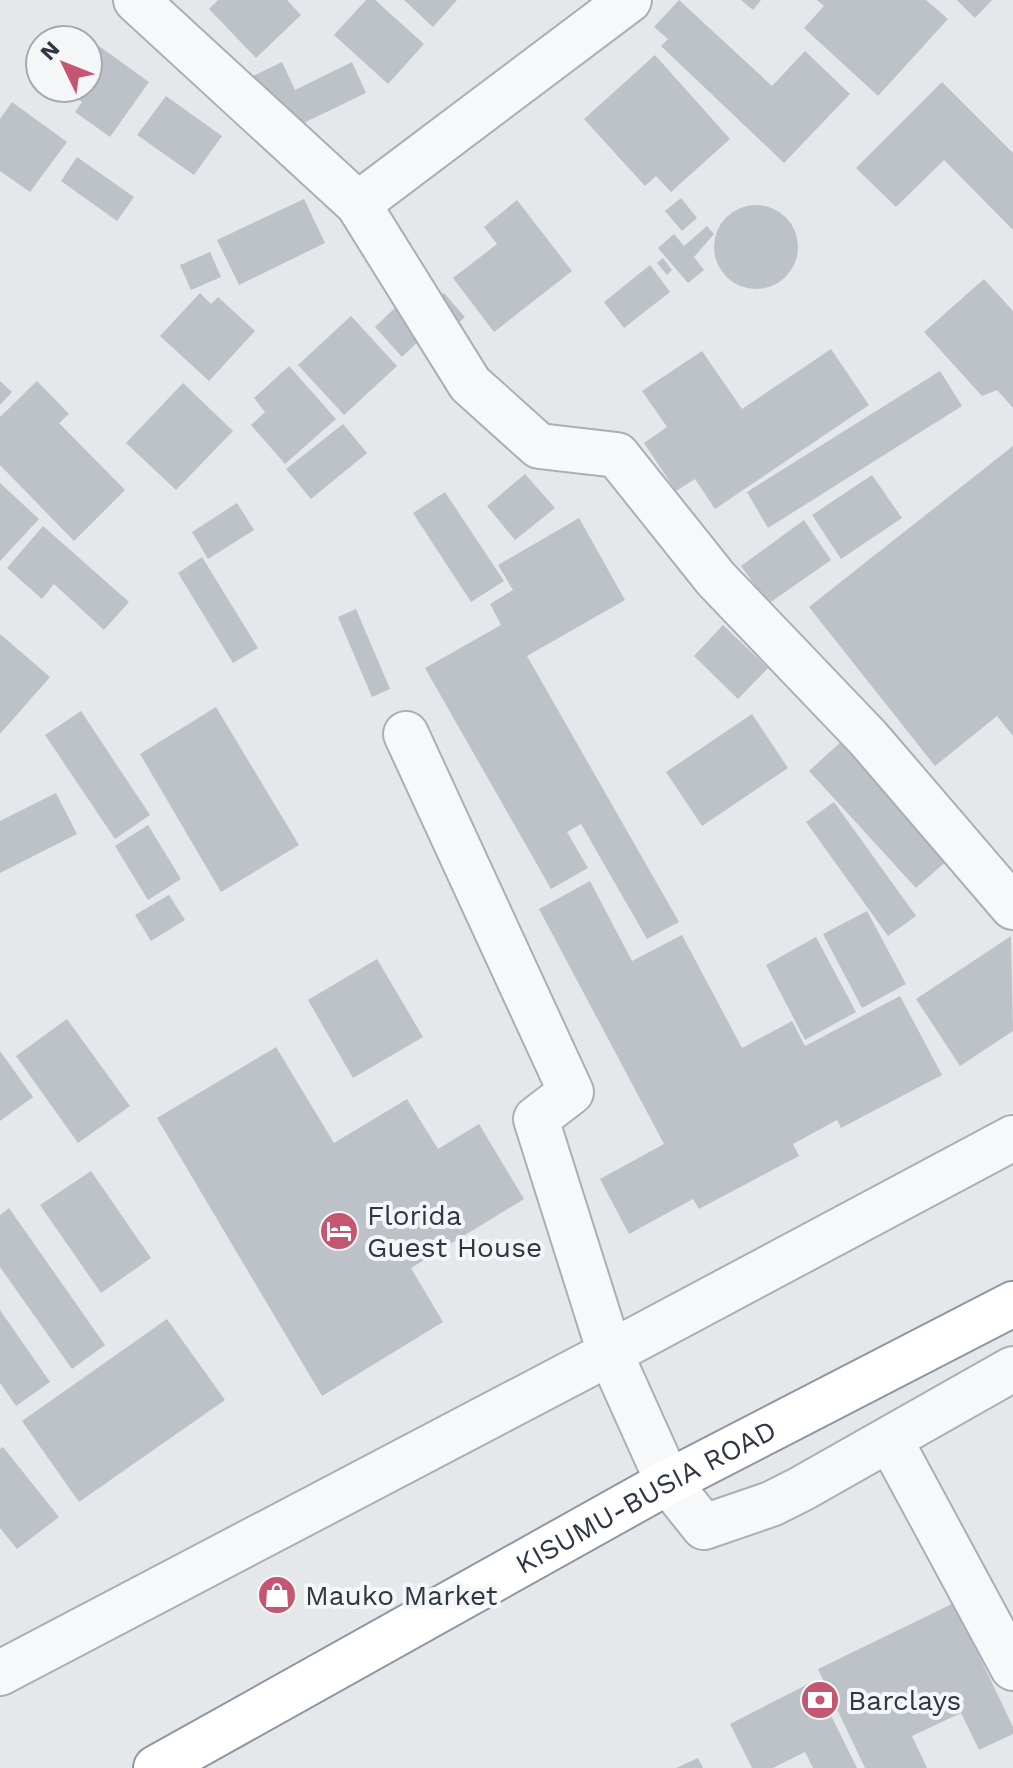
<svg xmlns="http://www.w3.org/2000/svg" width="1013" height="1768" font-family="'Work Sans',sans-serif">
<rect width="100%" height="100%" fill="#e5e8eb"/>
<!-- building -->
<g fill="#bcc2c8">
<polygon points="218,0 287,0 301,15 256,58 209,9"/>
<polygon points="366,0 375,0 424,44 388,84 334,35"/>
<polygon points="404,0 457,0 433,27"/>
<polygon points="679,0 772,86 805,51 850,94 784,163 661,46 668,39 654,27"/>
<polygon points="741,0 761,0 753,10"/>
<polygon points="817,0 926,0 948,19 878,96 804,28 824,6"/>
<polygon points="957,0 992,0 975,18"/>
<polygon points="85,36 149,82 110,137 75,112 82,102 61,88 88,88 88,40 82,40"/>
<polygon points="655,55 730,139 671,192 656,176 645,186 584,119"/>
<polygon points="282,62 295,90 352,62 366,93 289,130 249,78"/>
<polygon points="942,82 1013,153 1013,230 944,160 896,207 856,168"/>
<polygon points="166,96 222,136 194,175 137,135"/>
<polygon points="12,102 67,142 30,192 0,171 0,119"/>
<polygon points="77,157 134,197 117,221 61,181"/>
<polygon points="681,198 697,218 682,231 665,211"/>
<polygon points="304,199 325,243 239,285 217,240"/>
<polygon points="517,200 572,271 494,332 453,278 497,244 484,227"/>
<circle cx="756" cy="247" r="42"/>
<polygon points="707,226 714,234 694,257 704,270 688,283 658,248 674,234 684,246"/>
<polygon points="210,252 221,277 191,290 180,265"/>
<polygon points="663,258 672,270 667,275 657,263"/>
<polygon points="650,265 670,292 624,328 604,302"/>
<polygon points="984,279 1013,311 1013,408 997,390 982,396 924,332"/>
<polygon points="200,293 211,304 218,297 255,331 209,381 160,336"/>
<polygon points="444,293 465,317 451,330 430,305"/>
<polygon points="399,304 426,334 402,357 375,327"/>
<polygon points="351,316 397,366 344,415 298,365"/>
<polygon points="831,349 869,405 715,509 695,479 676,491 644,443 667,427 642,391 702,351 742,409"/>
<polygon points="289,366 336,419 285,464 251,425 265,412 254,398"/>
<polygon points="940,371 962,406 768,528 747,492"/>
<polygon points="0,381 12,392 0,405"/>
<polygon points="37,381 69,414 59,423 125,490 74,541 0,465 0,417"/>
<polygon points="183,383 233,431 176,490 126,443"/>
<polygon points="343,424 367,453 311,499 286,469"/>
<polygon points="1013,446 1013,736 997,716 935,766 809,607"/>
<polygon points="525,474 555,508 515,540 487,506"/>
<polygon points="872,475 902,518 841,559 812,515"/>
<polygon points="0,483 39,519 0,561"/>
<polygon points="445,492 504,581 471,602 413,513"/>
<polygon points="237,503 254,530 208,559 192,532"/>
<polygon points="579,518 625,600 527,656 679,922 647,939 581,824 567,832 588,868 551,889 425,668 501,625 490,604 513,590 498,565"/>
<polygon points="804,520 831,560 768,604 741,566"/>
<polygon points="43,526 129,602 104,630 54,584 42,599 7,568"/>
<polygon points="202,557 258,648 233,663 178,573"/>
<polygon points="356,609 390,689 372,697 338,617"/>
<polygon points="723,625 768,668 738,699 694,656"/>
<polygon points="0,634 50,677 0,734"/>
<polygon points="216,707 299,845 221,892 140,754"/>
<polygon points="81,711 150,815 115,839 45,735"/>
<polygon points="752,714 788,768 702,826 666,772"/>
<polygon points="843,740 950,858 916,888 809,771"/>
<polygon points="56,793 77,834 0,873 0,821"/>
<polygon points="834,802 916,916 888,936 806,822"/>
<polygon points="148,825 181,879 148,900 115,846"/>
<polygon points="590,881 632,961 682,935 742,1048 792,1021 805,1046 900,996 942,1075 841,1128 837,1120 793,1144 799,1156 699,1209 693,1199 629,1234 600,1179 664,1144 539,909"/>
<polygon points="169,895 185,920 151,941 135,915"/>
<polygon points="867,911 906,984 862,1008 823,934"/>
<polygon points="1011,936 1013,1031 960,1066 916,999"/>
<polygon points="816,937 856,1012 805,1040 766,965"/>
<polygon points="377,959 423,1037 353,1078 308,1000"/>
<polygon points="67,1019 130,1106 78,1143 16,1056"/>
<polygon points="276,1047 334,1143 407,1099 438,1149 479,1124 524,1199 411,1268 443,1322 322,1396 157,1118"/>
<polygon points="0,1051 33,1097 0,1121"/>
<polygon points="91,1171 151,1258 101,1293 40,1205"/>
<polygon points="9,1208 105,1345 72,1369 0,1267 0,1215"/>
<polygon points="0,1310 50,1382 16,1406 0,1383"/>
<polygon points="167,1319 225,1400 79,1502 22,1421"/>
<polygon points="3,1447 59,1517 17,1549 0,1528 0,1449"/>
<polygon points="954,1603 1013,1727 1013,1734 979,1750 961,1713 912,1736 927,1768 865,1768 818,1669"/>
<polygon points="814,1681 857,1768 813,1768 805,1752 773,1768 752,1768 730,1724"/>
<polygon points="698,1758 703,1768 676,1768"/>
</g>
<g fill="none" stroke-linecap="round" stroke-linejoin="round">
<defs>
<g id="minor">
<polyline points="136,0 358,204 470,384 539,446 617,455 716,579 868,738 1013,907"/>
<polyline points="358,204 629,0"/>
<polyline points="1013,1138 610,1353 668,1482 704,1527 771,1504 801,1489 1013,1369"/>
<polyline points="890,1440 1013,1668"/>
<polyline points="0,1673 610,1353 536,1119 571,1092 406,734"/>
</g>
<g id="highway">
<path id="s1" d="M156 1768 668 1482 1013 1304"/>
</g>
</defs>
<!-- minor casing -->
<use href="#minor" stroke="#aaafb5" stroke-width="48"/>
<!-- highway casing -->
<use href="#highway" stroke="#8d97a1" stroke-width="48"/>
<!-- minor -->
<use href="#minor" stroke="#f7f8fa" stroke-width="44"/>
<!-- highway -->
<use href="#highway" stroke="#fff" stroke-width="44"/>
</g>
<!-- icons -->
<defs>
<symbol id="hotel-disc" viewBox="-11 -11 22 22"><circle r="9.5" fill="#c35670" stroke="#f4f6f8"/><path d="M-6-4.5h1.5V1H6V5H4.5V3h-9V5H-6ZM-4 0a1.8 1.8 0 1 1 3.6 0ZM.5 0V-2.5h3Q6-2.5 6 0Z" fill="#fff"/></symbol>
<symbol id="shop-disc" viewBox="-11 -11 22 22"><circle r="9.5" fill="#c35670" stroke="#f4f6f8"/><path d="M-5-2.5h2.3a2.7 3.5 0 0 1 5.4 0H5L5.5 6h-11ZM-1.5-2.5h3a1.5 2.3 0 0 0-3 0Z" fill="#fff"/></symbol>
<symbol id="bank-disc" viewBox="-11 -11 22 22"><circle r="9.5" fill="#c35670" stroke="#f4f6f8"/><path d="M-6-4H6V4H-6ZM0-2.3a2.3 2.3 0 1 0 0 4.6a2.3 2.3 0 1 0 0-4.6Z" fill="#fff"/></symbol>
</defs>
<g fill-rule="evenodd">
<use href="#hotel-disc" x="317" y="1209" width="44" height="44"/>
<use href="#shop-disc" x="255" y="1573" width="44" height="44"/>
<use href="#bank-disc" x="798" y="1678" width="44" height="44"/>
</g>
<g text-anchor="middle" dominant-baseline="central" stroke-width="8" stroke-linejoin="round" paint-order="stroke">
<!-- poi labels -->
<g font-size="28" fill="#2e3742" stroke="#f4f6f8" text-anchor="start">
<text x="367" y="1215">Florida<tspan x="367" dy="32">Guest House</tspan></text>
<text x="305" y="1595">Mauko Market</text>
<text x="848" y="1700">Barclays</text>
</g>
<!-- street labels -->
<g font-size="28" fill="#2e3742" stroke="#f4f6f8">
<text stroke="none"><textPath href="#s1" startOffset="560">KISUMU-BUSIA ROAD</textPath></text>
</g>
</g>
<!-- north arrow -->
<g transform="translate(64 64) rotate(313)"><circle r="38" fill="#f4f6f8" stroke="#a5aaaf" stroke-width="2"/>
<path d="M0-6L14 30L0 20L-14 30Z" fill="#c35670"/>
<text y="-12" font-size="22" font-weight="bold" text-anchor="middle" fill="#2e3742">N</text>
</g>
</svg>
